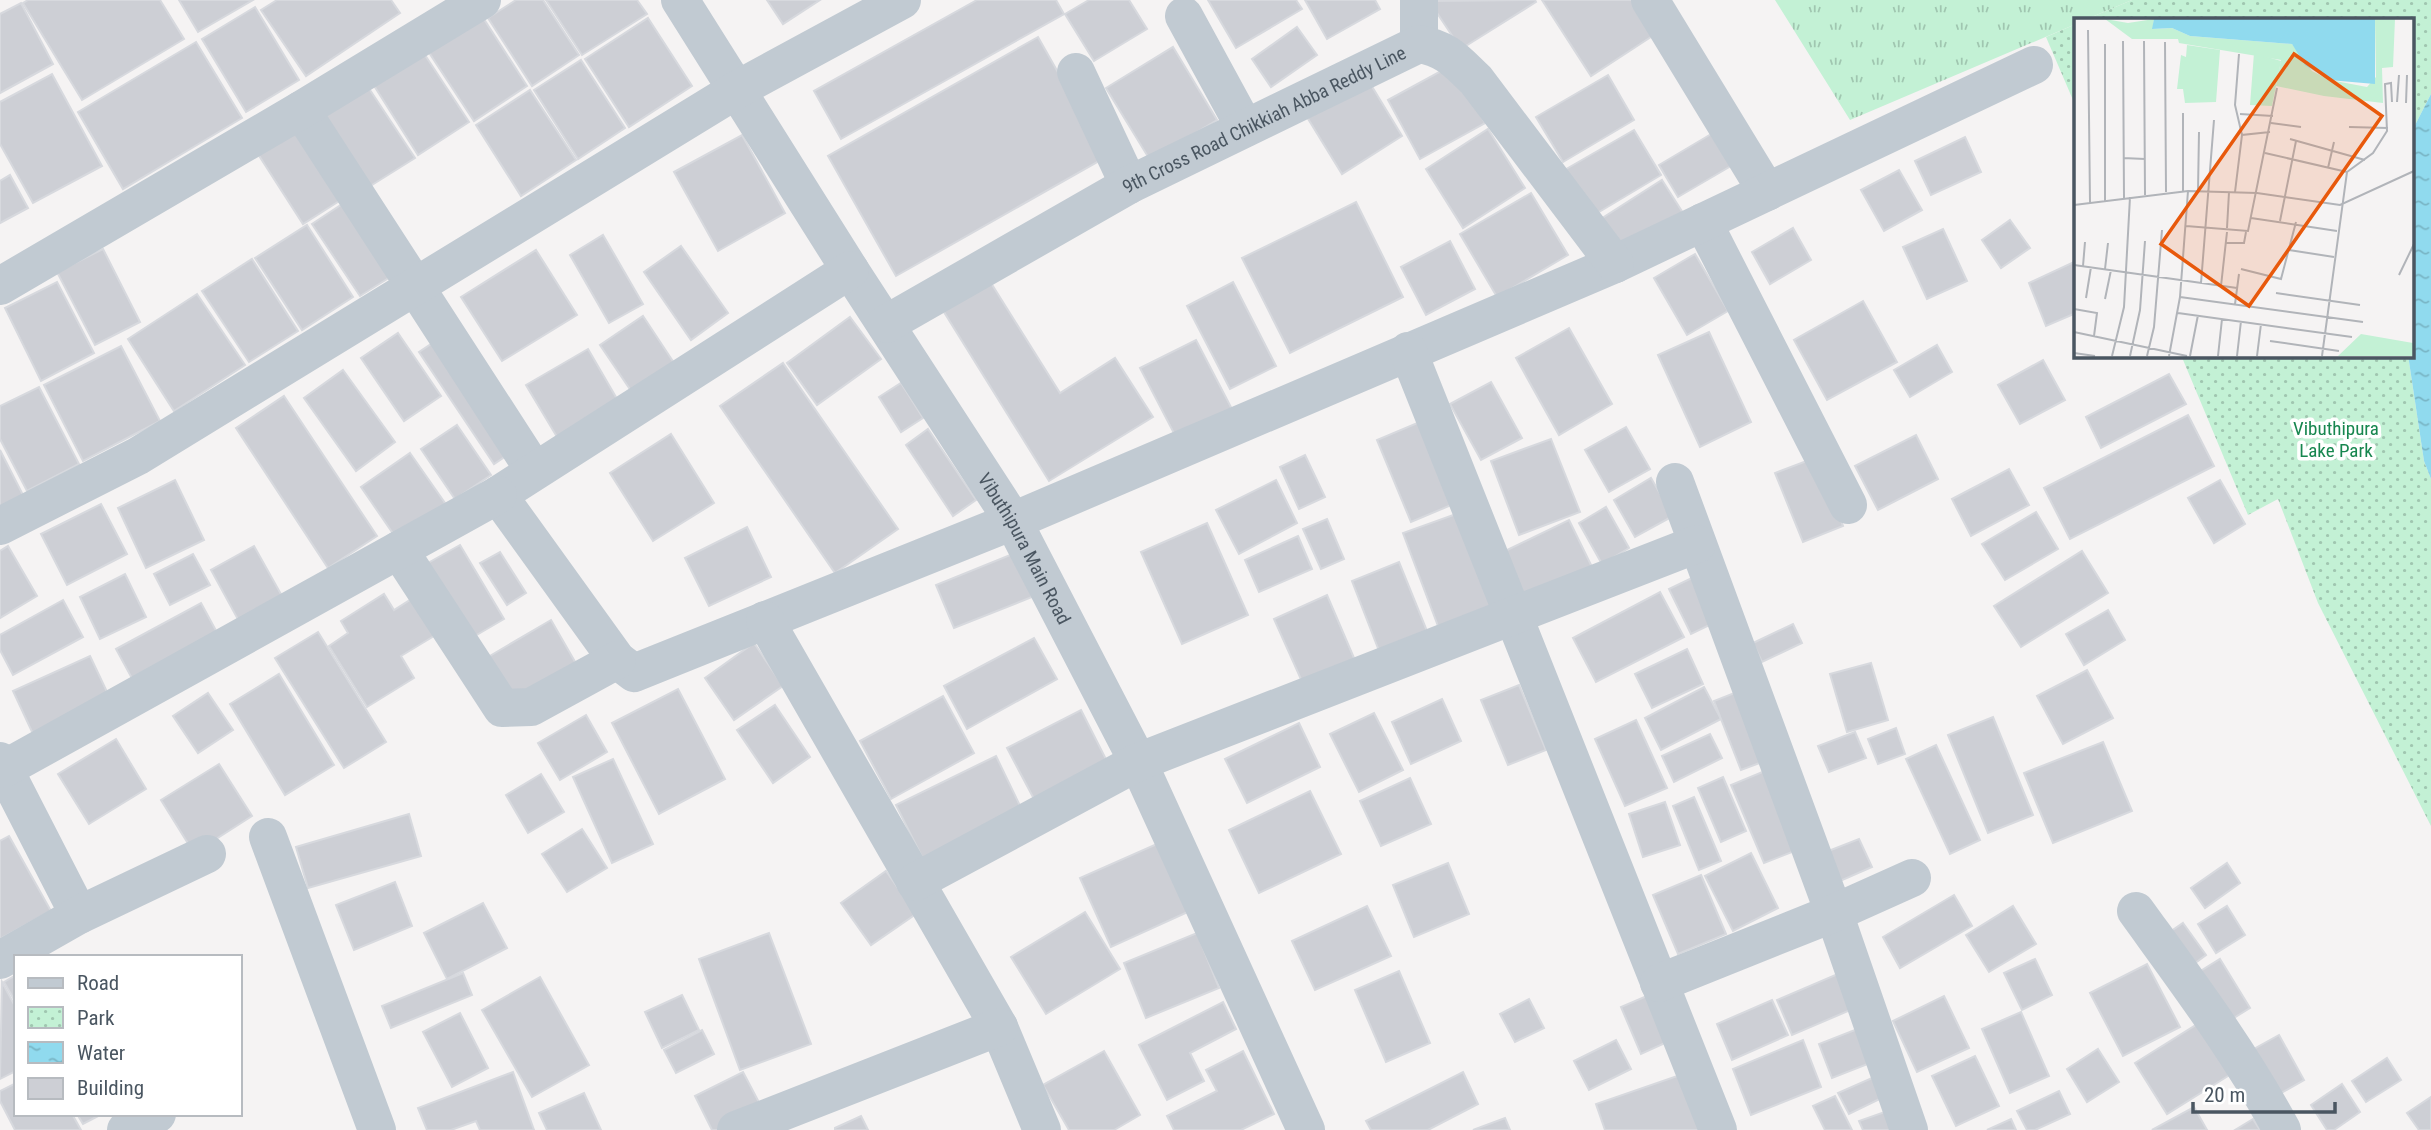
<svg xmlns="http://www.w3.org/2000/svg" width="2431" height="1130" font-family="'Roboto Condensed',sans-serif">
<defs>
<pattern id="grass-tufts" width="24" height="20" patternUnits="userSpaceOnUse" patternTransform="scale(1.75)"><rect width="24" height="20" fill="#c3f1d5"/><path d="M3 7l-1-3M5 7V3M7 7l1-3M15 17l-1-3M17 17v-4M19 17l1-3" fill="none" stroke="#a0c6b0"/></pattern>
<pattern id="park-dots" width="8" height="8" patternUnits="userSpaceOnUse" patternTransform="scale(1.75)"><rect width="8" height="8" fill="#c3f1d5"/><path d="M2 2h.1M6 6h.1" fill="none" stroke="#a0c6b0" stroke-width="1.8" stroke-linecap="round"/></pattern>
<pattern id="water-ripples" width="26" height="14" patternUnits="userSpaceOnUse" patternTransform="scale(1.75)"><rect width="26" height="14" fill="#90daee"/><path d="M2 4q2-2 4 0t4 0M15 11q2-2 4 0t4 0" fill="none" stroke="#78b4c4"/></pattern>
</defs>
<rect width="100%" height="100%" fill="#f5f3f3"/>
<!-- grass -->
<polygon fill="url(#grass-tufts)" points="1775,0 2132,0 2087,19 2076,19 2076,24 1850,120"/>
<!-- park -->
<g fill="url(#park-dots)">
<polygon points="2132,0 2431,0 2431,94 2412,131 2412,19 2087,19"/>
<polygon points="2076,24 2076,107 2046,37"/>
<polygon points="2181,355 2408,355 2424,461 2431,479 2431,826 2318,603 2278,499 2248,515"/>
</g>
<!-- water -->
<polygon fill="url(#water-ripples)" points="2431,94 2431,479 2424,461 2408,355 2412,355 2412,131"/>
<!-- building -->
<g fill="#cdcfd5" stroke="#d7d9de" stroke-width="2">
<polygon points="28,0 160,0 184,39 82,100 23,3"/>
<polygon points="179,0 253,0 198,32"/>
<polygon points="277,0 391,0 400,13 306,76 261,10"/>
<polygon points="516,0 543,0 579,55 532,86 488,18"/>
<polygon points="546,0 637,0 647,14 582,55"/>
<polygon points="767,0 820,0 783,24"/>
<polygon points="977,0 1056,0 1064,14 841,139 814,91"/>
<polygon points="1089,0 1129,0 1147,29 1094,61 1065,14"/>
<polygon points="1208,0 1296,0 1302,9 1236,48"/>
<polygon points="1305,0 1375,0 1380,9 1327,39"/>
<polygon points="1535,0 1536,2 1461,49 1429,1"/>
<polygon points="1542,0 1636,0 1657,33 1591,76"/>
<polygon points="21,3 53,64 0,93 0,14"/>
<polygon points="255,7 299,80 246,112 202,39"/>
<polygon points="482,16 527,86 474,121 428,51"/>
<polygon points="648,18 692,86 629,127 585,59"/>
<polygon points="1297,27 1317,55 1271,87 1252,59"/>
<polygon points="1038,37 1106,157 896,276 828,156"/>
<polygon points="196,42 242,118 123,189 78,112"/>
<polygon points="1173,47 1217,120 1150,160 1106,88"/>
<polygon points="423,52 469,122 418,155 373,84"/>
<polygon points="581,60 625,128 578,159 534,90"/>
<polygon points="1452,65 1485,123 1420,159 1388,100"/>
<polygon points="52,74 102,166 33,203 0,144 0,102"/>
<polygon points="1608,75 1634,120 1563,162 1536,117"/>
<polygon points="1368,80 1402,136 1342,174 1307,117"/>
<polygon points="368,87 415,158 364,190 318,119"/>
<polygon points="530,90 576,160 521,196 476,125"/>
<polygon points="1723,127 1743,159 1678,197 1659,165"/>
<polygon points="300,128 344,198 303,224 258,154"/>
<polygon points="1488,129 1525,188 1463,228 1426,169"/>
<polygon points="1634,130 1661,175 1589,218 1561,172"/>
<polygon points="742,135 785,213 718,251 674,172"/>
<polygon points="1965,137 1981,172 1931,195 1915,161"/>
<polygon points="1899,170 1922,210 1884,231 1861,190"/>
<polygon points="10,175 28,208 0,223 0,181"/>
<polygon points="1662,180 1683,213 1617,255 1596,222"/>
<polygon points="1531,193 1568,255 1497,297 1460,234"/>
<polygon points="347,201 395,274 360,296 312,224"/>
<polygon points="1356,202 1403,297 1290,353 1242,258"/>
<polygon points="2010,220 2030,248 2001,268 1982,240"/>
<polygon points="307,225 353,297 302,330 255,258"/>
<polygon points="1793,228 1811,260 1770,284 1752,252"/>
<polygon points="1943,229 1967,281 1927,299 1903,247"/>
<polygon points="603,235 643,304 609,323 570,255"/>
<polygon points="1450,241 1475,289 1426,315 1401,267"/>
<polygon points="681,246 728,313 691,340 644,272"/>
<polygon points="103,249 140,322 95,345 57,272"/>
<polygon points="536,250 577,315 502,361 461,297"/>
<polygon points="1695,254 1728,311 1687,335 1654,278"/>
<polygon points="252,259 298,331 249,362 202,291"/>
<polygon points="2076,261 2076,313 2046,326 2029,283"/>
<polygon points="986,275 1060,393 1115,358 1153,417 1049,481 939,304"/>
<polygon points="57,282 94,353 41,381 5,308"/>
<polygon points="1233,282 1276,366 1230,389 1187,306"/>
<polygon points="197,294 245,365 174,411 128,339"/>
<polygon points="1863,301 1897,362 1827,400 1794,340"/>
<polygon points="643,316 680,372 638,401 600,345"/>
<polygon points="850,317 881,359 817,405 787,363"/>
<polygon points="455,328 530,440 494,464 419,352"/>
<polygon points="1569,328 1612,404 1559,435 1516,358"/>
<polygon points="1709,332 1751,422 1700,447 1658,355"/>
<polygon points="398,333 441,396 404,421 361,358"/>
<polygon points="1196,340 1233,411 1178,441 1140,368"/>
<polygon points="1937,345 1952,372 1910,397 1894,370"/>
<polygon points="121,346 160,421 83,461 44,385"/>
<polygon points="588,349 624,411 563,447 526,385"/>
<polygon points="2043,360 2065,400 2020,424 1998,385"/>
<polygon points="783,363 898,529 835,573 720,406"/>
<polygon points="343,370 395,442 356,471 304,398"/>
<polygon points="2169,374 2186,404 2101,448 2086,417"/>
<polygon points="1491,382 1522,438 1481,460 1450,404"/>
<polygon points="901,383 923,418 901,432 879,397"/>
<polygon points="39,387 79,464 27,491 0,439 0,406"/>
<polygon points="284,396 377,536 328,568 236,428"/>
<polygon points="2188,415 2214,466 2070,539 2044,488"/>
<polygon points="1422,421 1456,503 1411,522 1377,440"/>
<polygon points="457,425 491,475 455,499 421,449"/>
<polygon points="1626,427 1650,469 1609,492 1585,450"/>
<polygon points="928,429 976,500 953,516 906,445"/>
<polygon points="671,434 714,503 653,541 610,473"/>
<polygon points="1916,435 1938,479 1878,510 1855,466"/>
<polygon points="1551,439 1580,512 1519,535 1491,461"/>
<polygon points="0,450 23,495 0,507"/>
<polygon points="410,453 452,513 403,548 361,487"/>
<polygon points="1305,455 1325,497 1299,509 1280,467"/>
<polygon points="1817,457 1843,526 1803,542 1775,473"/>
<polygon points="2009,469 2029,505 1971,536 1952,499"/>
<polygon points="1651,478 1673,516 1635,537 1614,500"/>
<polygon points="175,480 204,540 146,568 118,508"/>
<polygon points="1276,480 1297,523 1239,554 1216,510"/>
<polygon points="2220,480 2245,524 2214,543 2188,498"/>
<polygon points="101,504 127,554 67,585 41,534"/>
<polygon points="1606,507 1629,548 1602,564 1579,523"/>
<polygon points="2036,512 2058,549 2005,580 1982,544"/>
<polygon points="1456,514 1494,614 1441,634 1403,533"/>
<polygon points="1327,519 1344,559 1321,569 1303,529"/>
<polygon points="1569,520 1593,569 1526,600 1503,552"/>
<polygon points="1207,523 1248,615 1182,644 1141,552"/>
<polygon points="747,527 771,577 709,606 685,558"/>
<polygon points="1298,536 1312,569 1259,592 1245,560"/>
<polygon points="460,545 504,619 463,643 419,568"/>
<polygon points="8,546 37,596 0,618 0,551"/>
<polygon points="254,546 291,612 247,636 211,570"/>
<polygon points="2082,551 2108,593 2021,647 1994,606"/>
<polygon points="500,552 526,593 507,605 480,563"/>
<polygon points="1015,553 1032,597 954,628 936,585"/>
<polygon points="193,554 210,585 170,605 154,574"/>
<polygon points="1399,562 1429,636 1381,656 1352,581"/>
<polygon points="125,574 146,617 100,639 80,597"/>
<polygon points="1700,574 1722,619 1691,634 1669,589"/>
<polygon points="1660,592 1684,637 1596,682 1573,638"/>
<polygon points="421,593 444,630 401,656 414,678 367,707 329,646 348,633 341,621 384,594 394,610"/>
<polygon points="1327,595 1360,672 1308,695 1274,619"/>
<polygon points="63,600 83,637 13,675 0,650 0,635"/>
<polygon points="201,603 226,649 141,695 116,649"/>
<polygon points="2108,610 2125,640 2084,665 2066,634"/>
<polygon points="551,620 578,667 515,704 488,657"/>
<polygon points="1793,624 1802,643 1762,662 1753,643"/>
<polygon points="318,632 386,742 344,768 275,658"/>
<polygon points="1034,638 1057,679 967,729 944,686"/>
<polygon points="754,643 783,686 734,720 705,678"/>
<polygon points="1687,649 1703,684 1652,708 1635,674"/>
<polygon points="90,656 117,713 40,749 13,691"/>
<polygon points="1871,663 1888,720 1847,732 1830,674"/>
<polygon points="2087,670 2113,718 2063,744 2037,696"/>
<polygon points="279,674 334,765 285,795 230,704"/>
<polygon points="1519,685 1546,750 1508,765 1481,700"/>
<polygon points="1704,687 1721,719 1661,750 1645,718"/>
<polygon points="1747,688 1773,758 1741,770 1714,701"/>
<polygon points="678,689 725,779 659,814 612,723"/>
<polygon points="208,693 233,730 198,753 173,716"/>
<polygon points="943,696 974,753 891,799 860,741"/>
<polygon points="1442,699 1461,741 1411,764 1392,722"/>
<polygon points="775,705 810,757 773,783 737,730"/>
<polygon points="1081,710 1116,779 1043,816 1007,748"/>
<polygon points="1374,713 1403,770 1359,792 1330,734"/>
<polygon points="586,715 607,752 560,780 538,743"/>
<polygon points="1993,717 2033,815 1988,833 1948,735"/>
<polygon points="1636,720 1667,788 1625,806 1595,739"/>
<polygon points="1299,723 1320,767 1247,803 1225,759"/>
<polygon points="1896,728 1905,754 1878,764 1868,739"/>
<polygon points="1855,732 1866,758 1829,772 1818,746"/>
<polygon points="1710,734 1722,758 1674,782 1662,756"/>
<polygon points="116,739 146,789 89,824 58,774"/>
<polygon points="2103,742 2132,811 2053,843 2024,773"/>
<polygon points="1936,745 1980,840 1950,854 1906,759"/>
<polygon points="996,756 1024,814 925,863 896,805"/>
<polygon points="613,759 653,844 612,863 573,777"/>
<polygon points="219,764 252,816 194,853 161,800"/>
<polygon points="1772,768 1805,847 1764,863 1731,785"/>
<polygon points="541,774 564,812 528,833 506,795"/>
<polygon points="1723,777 1746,831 1721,842 1698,788"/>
<polygon points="1410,778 1431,824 1381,846 1360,801"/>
<polygon points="1310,791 1341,854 1259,893 1229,830"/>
<polygon points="1694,797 1721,861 1699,870 1673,806"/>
<polygon points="1665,802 1680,845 1643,857 1629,814"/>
<polygon points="409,814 421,856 308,888 296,847"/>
<polygon points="582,829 607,868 567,892 542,854"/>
<polygon points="9,836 51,911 0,939 0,841"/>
<polygon points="1859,839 1872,867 1831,885 1818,855"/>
<polygon points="1159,843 1190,911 1111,947 1080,878"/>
<polygon points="1751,853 1778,908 1733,931 1705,876"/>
<polygon points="1448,863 1469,914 1414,937 1393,885"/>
<polygon points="2227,863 2240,883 2205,908 2191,888"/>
<polygon points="886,871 916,914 871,945 841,903"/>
<polygon points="1701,875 1726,934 1678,954 1653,895"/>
<polygon points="395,882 412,926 354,950 336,905"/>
<polygon points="1954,895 1972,926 1900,968 1883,937"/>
<polygon points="483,903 507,948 447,979 424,933"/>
<polygon points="1367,906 1391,956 1315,990 1292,941"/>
<polygon points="2013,906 2036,944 1989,972 1966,935"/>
<polygon points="2227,906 2245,935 2216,953 2198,924"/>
<polygon points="1085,912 1120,969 1046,1014 1011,957"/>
<polygon points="2183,923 2206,955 2187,969 2164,936"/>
<polygon points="769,933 811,1044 740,1070 699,959"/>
<polygon points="1197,933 1219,988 1146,1018 1124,963"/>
<polygon points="2035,959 2052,995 2022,1010 2004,973"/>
<polygon points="2220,959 2250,1008 2224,1024 2194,975"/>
<polygon points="2147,964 2180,1027 2123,1056 2090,993"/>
<polygon points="1847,970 1862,1005 1792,1035 1777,1000"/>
<polygon points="1399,971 1430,1043 1386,1062 1355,990"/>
<polygon points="463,973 472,995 391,1028 382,1006"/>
<polygon points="16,975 16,1003 4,982"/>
<polygon points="540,977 589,1065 532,1097 482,1010"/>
<polygon points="2,982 16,1008 16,1071 0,1079"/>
<polygon points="1656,992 1676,1038 1641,1054 1621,1007"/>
<polygon points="682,995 699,1030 662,1048 645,1012"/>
<polygon points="1944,996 1969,1048 1917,1072 1893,1021"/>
<polygon points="1529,999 1544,1028 1515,1042 1500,1014"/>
<polygon points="1772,1000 1788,1035 1732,1060 1717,1024"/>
<polygon points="1223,1002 1236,1029 1190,1053 1204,1081 1167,1100 1139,1045"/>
<polygon points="2021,1012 2049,1076 2010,1093 1982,1029"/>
<polygon points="460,1013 488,1068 452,1087 423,1032"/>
<polygon points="2204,1020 2236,1071 2167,1114 2135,1063"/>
<polygon points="1865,1026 1878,1060 1832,1078 1819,1044"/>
<polygon points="702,1030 714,1054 676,1073 664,1050"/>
<polygon points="2279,1035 2304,1080 2271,1099 2245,1054"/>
<polygon points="1616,1040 1631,1069 1589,1090 1574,1061"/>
<polygon points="1803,1040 1821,1087 1751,1115 1733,1069"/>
<polygon points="2098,1049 2119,1082 2087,1102 2067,1069"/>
<polygon points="1104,1051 1140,1115 1114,1130 1069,1130 1043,1085"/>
<polygon points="1243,1051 1274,1114 1241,1130 1174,1130 1167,1116 1217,1091 1206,1070"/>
<polygon points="1975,1056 1999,1106 1956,1126 1932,1076"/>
<polygon points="2387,1058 2401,1080 2366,1102 2352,1081"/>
<polygon points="513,1072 534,1130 480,1130 476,1121 451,1130 427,1130 418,1108"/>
<polygon points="743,1072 763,1110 722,1130 712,1130 695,1096"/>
<polygon points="1463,1072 1478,1104 1428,1130 1371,1130 1366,1121"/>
<polygon points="1683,1074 1703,1130 1605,1130 1596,1104"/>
<polygon points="1881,1074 1890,1094 1849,1114 1838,1093"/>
<polygon points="16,1083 16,1114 72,1114 81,1130 15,1130 0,1101 0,1091"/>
<polygon points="2342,1084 2360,1112 2334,1130 2327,1130 2311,1105"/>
<polygon points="2059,1091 2070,1114 2035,1130 2027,1130 2017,1111"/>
<polygon points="584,1093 601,1130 547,1130 539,1113"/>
<polygon points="1835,1096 1852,1130 1825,1130 1813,1106"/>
<polygon points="2431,1097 2431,1130 2419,1130 2407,1113"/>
<polygon points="2194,1107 2207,1130 2152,1130"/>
<polygon points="1896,1108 1903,1130 1863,1130 1859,1121"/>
<polygon points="77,1114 102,1114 83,1124"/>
<polygon points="861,1116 868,1130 835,1130 835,1128"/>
<polygon points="1505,1118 1510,1130 1473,1130"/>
<polygon points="2011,1119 2016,1130 1987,1130"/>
<polygon points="2253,1119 2260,1130 2235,1130"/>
</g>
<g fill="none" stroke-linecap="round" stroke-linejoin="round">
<!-- minor -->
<g stroke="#c1cad2" stroke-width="38">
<path id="s1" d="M680 0 850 270 1013 521 1138 762 1306 1130"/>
<polyline points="1650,0 1767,192"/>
<polyline points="1184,16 1245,128"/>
<polyline points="1419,44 1419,0"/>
<polyline points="1076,72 1129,185"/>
<polyline points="301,110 534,470"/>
<polyline points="1703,222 1848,505"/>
<polyline points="850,270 498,495 617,660 634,673 1013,521 1615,264 2034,65"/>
<polyline points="0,286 301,110 482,0"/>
<path id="s2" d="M886 324 1129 185 1419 44C1447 49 1456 61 1476 80L1615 264"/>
<polyline points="1408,351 1718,1130"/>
<polyline points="1675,482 1834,913 1909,1130"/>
<polyline points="0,526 138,456 738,89 902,0"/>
<polyline points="399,550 502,708 531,707 617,660"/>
<polyline points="765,620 999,1027 1042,1130"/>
<polyline points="0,761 79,915"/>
<polyline points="4,769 498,495"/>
<polyline points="268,837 377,1130"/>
<polyline points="915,882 1138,762 1697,544"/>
<path d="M2136 911C2188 983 2240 1052 2282 1130"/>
<polyline points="0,960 79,915 207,854"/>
<polyline points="1659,983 1834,913 1912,878"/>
<polyline points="126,1130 157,1114"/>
<polyline points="736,1130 999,1027"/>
</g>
</g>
<g text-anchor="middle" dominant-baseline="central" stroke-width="7" stroke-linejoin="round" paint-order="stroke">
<!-- street labels -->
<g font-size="19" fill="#4a5661" stroke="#fff">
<text stroke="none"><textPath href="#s2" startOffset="430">9th Cross Road Chikkiah Abba Reddy Line</textPath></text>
<text stroke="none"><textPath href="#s1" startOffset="648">Vibuthipura Main Road</textPath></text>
</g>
<!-- park labels -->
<g font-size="19" fill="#17864f" stroke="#fff">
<text x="2336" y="428">Vibuthipura<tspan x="2336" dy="22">Lake Park</tspan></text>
</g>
</g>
<!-- overview -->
<g transform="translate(2074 18)">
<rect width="340" height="340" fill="#f5f3f3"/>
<path d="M113 27 146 32 142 84 111 85 109 71H103L107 37 112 39ZM180 35 207 43 198 88 176 87ZM287 316 339 325V338H264Z" fill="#c3f1d5"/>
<path d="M31 1 54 5 80 1 79 11 98 10 116 18 218 26 238 53 256 62 293 69 302 59 301 1H321L319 49 308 50 309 85 250 78 202 68 207 42 105 25 104 21H58Z" fill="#c3f1d5"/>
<path d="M80 1H301V66L255 62 231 47 218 26 116 18 98 10 78 11Z" fill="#90daee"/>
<path fill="none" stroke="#b1b4b9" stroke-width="2" d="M14 12 16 185M49 23 50 180M70 23 71 177M91 24 92 174M165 36 161 87 168 117M323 84 325 57M332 85 333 57M166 96 199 98M197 105 227 109M275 109 314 110M216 121 291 142M191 135 273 154M49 140 71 141M254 150 260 124M109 173V95M124 173 125 114M161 174 168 117 196 114M31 183V26M0 187 114 173 183 175 266 187 340 153M177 200 263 213M206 203 222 123M112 208 174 213 203 70M153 210 155 174M152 225H170L172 214M215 232 260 239M0 247 163 270M9 248 11 224M31 251 34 225M167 251 207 261 222 204M325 257 340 226M127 265 140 102M147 268 153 214M202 275 286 287M106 279 289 304M12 280 17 249M31 281 37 252M161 286 165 256M0 291 23 295 20 318M104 295 278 319M0 314 113 338M196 323 265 333M0 335 21 338M38 338 50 289 56 179M56 338 66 292 71 223M73 338 80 309 88 212M95 338 106 279 114 173M116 338 124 297M144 338 148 301M163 338 167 303M183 338 187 306M248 338 273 154 299 135 313 113 311 66 317 65 318 84"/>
<path fill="#e8590c" fill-opacity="0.15" stroke="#e8590c" stroke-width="3.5" d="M220 36 308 98 175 288 87 226Z"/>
<rect width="340" height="340" fill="none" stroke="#4a5661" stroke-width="3.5"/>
</g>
<!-- legend -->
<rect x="14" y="955" width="228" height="161" fill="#ffffff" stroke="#b7bbc0" stroke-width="2"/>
<rect x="28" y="978" width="35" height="10" fill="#c1cad2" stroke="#b7bbc0" stroke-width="2"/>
<text x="77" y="990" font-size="21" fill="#4a5661">Road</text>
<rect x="28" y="1007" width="35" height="21" fill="url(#park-dots)" stroke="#b7bbc0" stroke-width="2"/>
<text x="77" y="1025" font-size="21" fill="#4a5661">Park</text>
<rect x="28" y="1042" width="35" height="21" fill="url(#water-ripples)" stroke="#b7bbc0" stroke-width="2"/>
<text x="77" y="1060" font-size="21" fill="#4a5661">Water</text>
<rect x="28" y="1078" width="35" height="21" fill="#cdcfd5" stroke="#b7bbc0" stroke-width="2"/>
<text x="77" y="1095" font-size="21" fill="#4a5661">Building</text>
<!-- scale -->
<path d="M2193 1102v10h142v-10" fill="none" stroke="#4a5661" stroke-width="3.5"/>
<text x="2204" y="1102" font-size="21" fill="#4a5661" stroke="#ffffff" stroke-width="5" paint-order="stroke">20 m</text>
</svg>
